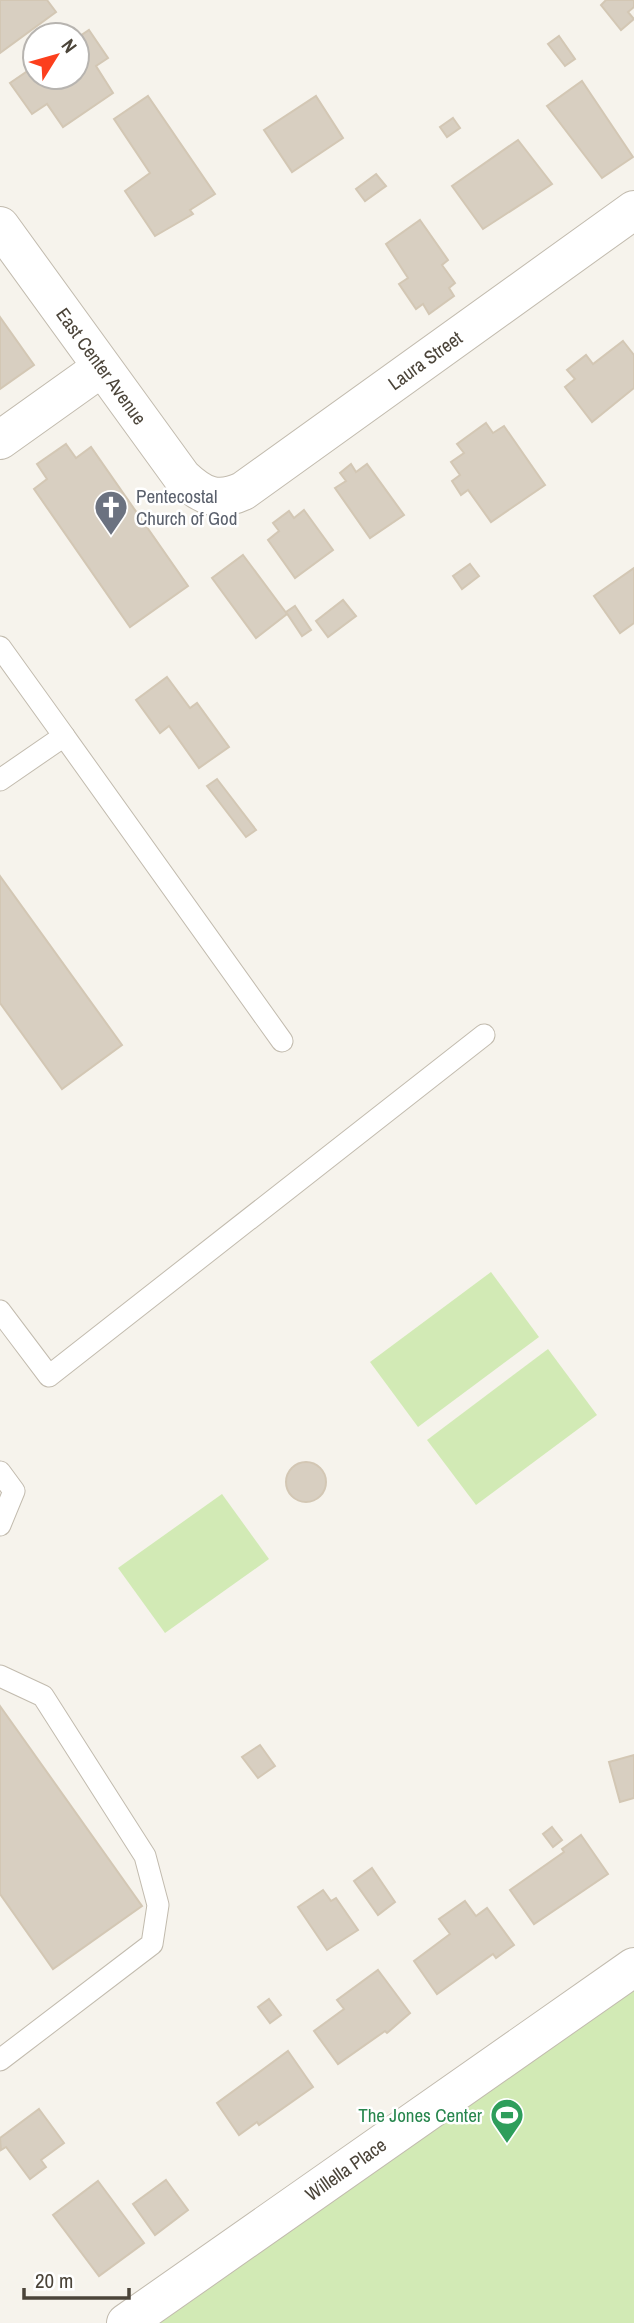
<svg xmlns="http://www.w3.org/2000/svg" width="634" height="2323" font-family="'Archivo Narrow',sans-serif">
<rect width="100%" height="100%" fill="#f6f3ec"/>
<!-- green -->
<g fill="#d2eab5">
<polygon points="491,1272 539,1337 418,1427 370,1362"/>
<polygon points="548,1349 597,1415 476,1505 427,1440"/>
<polygon points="222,1494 269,1559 165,1633 118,1568"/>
<polygon points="634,1967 634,2323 126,2323"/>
</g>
<!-- building -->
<g fill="#d8cfc1" stroke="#d3c7b4" stroke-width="2">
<polygon points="0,0 47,0 56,12 0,53"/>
<polygon points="606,0 634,0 634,7 628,12 634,19 621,30 601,5"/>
<polygon points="89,30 108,58 96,66 113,93 63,127 47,104 32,114 10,83 35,66 35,77 77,77 77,38"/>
<polygon points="559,36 575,59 565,66 548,44"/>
<polygon points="582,81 633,157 602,178 547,106"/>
<polygon points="148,96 215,194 190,210 193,214 155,236 125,191 150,173 114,119"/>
<polygon points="316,96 343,138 292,172 264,130"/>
<polygon points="453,118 460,128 447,137 440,127"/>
<polygon points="518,140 552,184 483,229 452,186"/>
<polygon points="376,174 386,186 365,201 356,189"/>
<polygon points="420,220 448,260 442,265 455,283 449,288 454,296 429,314 423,304 416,309 399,284 408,278 386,244"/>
<polygon points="0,317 34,365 0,389"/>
<polygon points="623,341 634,355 634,388 592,422 565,387 575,379 567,370 586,355 593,364"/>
<polygon points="486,423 493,433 504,426 545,485 491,522 468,490 461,495 452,481 460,475 451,462 464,453 457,444"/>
<polygon points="66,444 76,458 91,447 188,586 130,627 34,489 47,479 37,464"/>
<polygon points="351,464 356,472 367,464 404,515 370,538 335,488 346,481 340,473"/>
<polygon points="304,510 333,550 295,578 268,540 279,531 273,523 289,511 294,518"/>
<polygon points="243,555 287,614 256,638 212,578"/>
<polygon points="470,564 479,576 462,589 453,576"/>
<polygon points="634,568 634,623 620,633 594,596"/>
<polygon points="343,600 356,616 328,637 316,621"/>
<polygon points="295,606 311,630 302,636 286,612"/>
<polygon points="167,677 190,708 197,703 229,747 199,768 169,726 160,733 136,700"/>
<polygon points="217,779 256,830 246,837 207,786"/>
<polygon points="0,876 122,1045 62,1089 0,1003"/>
<circle cx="306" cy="1482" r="20"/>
<polygon points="0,1706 142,1906 53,1969 0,1894"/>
<polygon points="260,1745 275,1766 258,1778 242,1757"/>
<polygon points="634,1755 634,1798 620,1802 609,1762"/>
<polygon points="552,1827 562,1840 553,1847 543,1834"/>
<polygon points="581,1835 608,1874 534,1924 510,1890 564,1852 562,1849"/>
<polygon points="372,1868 395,1902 378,1915 354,1881"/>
<polygon points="323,1890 331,1901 336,1898 358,1930 327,1950 298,1907"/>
<polygon points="465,1901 476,1916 487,1908 514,1945 496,1958 493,1954 437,1994 414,1961 450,1934 439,1919"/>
<polygon points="378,1970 410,2013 387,2033 385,2031 338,2064 314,2031 344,2009 337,2000"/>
<polygon points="269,1999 281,2015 270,2023 258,2007"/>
<polygon points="288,2051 313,2087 259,2125 257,2122 239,2135 217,2103"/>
<polygon points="39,2109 64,2143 41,2160 46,2167 30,2179 6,2147 1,2150 0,2138"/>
<polygon points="166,2180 188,2210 155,2235 133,2204"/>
<polygon points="98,2181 144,2243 99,2276 53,2215"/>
</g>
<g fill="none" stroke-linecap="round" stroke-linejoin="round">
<defs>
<g id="service">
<polyline points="0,647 64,736"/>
<polyline points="0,780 64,736 282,1041"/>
<polyline points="0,1311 49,1376 484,1035"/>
<polyline points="0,1472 14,1491 0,1525"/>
<polyline points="0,1676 43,1696 145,1856 158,1905 152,1944 0,2060"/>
</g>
<g id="minor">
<path id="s1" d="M0 226 182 477C202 496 217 503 243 491L634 210"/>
<polyline points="0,440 101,368"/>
<path id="s2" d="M126 2323 634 1967"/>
</g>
</defs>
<!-- service casing -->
<use href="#service" stroke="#c2bbae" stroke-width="23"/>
<!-- minor casing -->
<use href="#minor" stroke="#c2bbae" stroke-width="40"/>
<!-- service -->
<use href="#service" stroke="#fff" stroke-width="21"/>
<!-- minor -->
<use href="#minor" stroke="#fff" stroke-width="38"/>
</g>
<!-- icons -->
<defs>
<symbol id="church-pin" viewBox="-11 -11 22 30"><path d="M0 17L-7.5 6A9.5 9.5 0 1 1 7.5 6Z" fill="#6b7280" stroke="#fff"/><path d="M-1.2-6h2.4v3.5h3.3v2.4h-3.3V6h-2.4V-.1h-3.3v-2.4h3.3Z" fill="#fff"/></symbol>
<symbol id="stadium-pin" viewBox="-11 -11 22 30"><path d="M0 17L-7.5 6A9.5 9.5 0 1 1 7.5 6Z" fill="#2e9e5b" stroke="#fff"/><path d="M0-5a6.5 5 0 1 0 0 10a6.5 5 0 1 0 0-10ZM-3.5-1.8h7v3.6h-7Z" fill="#fff"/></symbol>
</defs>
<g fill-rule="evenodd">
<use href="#church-pin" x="92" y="488" width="38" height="52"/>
<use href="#stadium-pin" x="488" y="2096" width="38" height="52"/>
</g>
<g text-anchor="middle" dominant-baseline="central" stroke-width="5" stroke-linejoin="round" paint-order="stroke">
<!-- street labels -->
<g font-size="19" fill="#4b4439" stroke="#fff">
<text stroke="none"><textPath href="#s1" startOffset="602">Laura Street</textPath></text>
<text stroke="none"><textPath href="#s1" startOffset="173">East Center Avenue</textPath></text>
<text stroke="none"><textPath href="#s2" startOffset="268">Willella Place</textPath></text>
</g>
<!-- worship labels -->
<g font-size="19" fill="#5b616d" stroke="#fff" text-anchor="start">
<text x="136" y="496">Pentecostal<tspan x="136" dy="22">Church of God</tspan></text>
</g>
<!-- leisure labels -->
<g font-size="19" fill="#27864d" stroke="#fff" text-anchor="end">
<text x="482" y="2115">The Jones Center</text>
</g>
</g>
<!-- north arrow -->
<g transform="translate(56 56) rotate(53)"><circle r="33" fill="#ffffff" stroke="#b7b4b0" stroke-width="2"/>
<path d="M0-5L12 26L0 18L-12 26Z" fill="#fc3f1d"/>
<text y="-10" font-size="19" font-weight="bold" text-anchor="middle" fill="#4b4439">N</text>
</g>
<!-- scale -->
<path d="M24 2288v10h105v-10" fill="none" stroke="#4b4439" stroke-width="3.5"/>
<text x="35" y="2288" font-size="21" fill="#4b4439" stroke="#ffffff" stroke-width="5" paint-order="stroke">20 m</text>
</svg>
